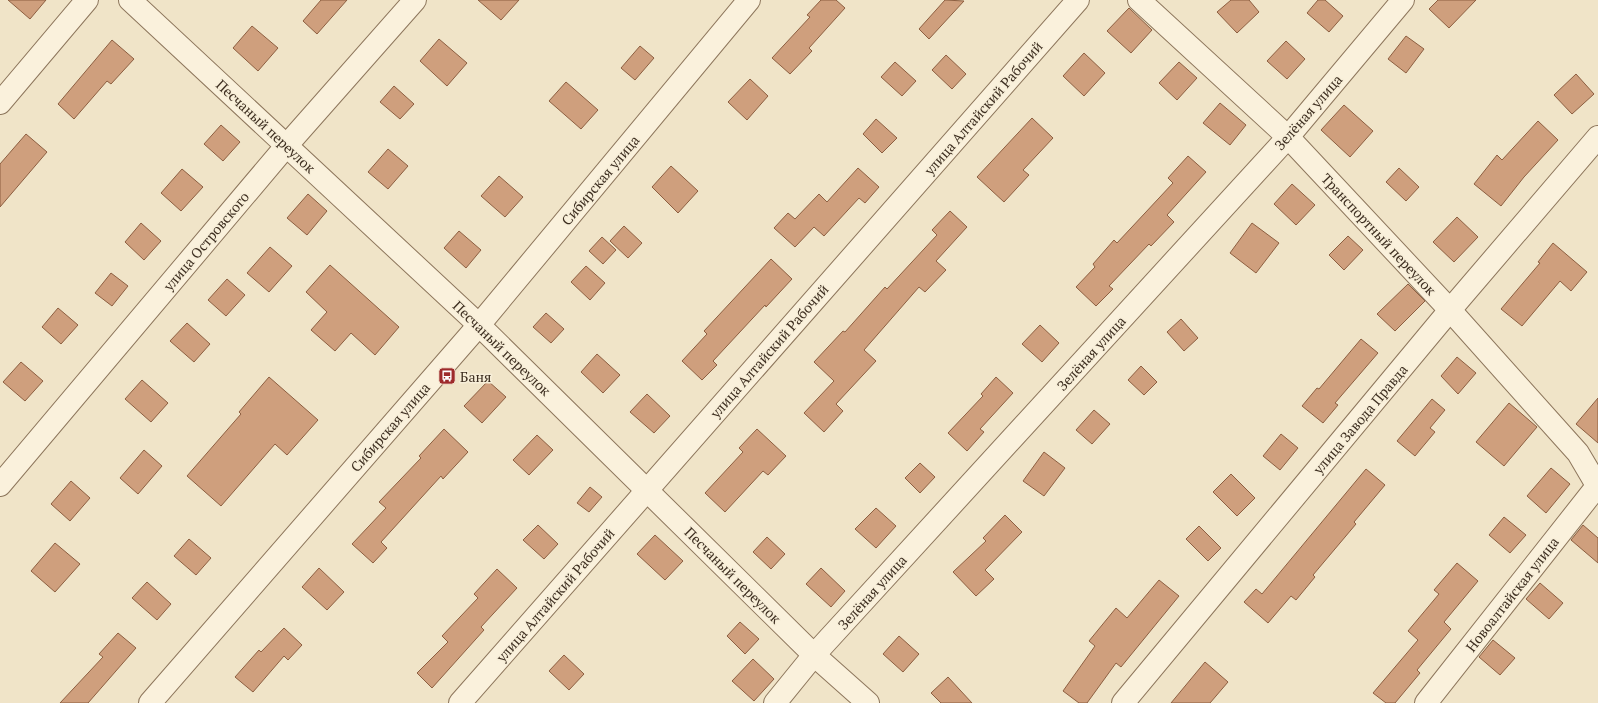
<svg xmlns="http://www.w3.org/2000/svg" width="1598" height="703" font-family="'PT Serif',serif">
<rect width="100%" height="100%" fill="#f0e4c8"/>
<!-- building -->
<g fill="#cf9f7d" stroke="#8d5f41">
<polygon points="8,0 46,0 30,19"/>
<polygon points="321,0 347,0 317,34 303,21"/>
<polygon points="478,0 519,0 501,20"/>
<polygon points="821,0 836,0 845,8 809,48 812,51 790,74 772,58 810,17 807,15"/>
<polygon points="945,0 964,1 929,39 919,29"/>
<polygon points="1231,0 1249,0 1259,12 1237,33 1217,12"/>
<polygon points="1318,0 1325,0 1343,16 1329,32 1307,13"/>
<polygon points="1438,0 1476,0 1449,28 1429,9"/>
<polygon points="1129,8 1152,30 1131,53 1107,31"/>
<polygon points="252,26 278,48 258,71 233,48"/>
<polygon points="1406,36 1424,49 1406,73 1388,59"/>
<polygon points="439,39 467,63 447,86 420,61"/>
<polygon points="112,40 134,59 111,84 107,81 74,119 58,104"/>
<polygon points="1286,41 1305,59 1287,79 1267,61"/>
<polygon points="640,46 654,58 635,80 621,68"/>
<polygon points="1084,53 1105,73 1084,96 1063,76"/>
<polygon points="946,55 966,74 952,89 932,70"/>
<polygon points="895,62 916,81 902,96 881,77"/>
<polygon points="1179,62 1197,78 1177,100 1159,83"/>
<polygon points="1576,74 1594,94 1572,114 1554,95"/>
<polygon points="750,79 768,96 747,120 728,102"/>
<polygon points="566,82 598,110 581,129 549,101"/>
<polygon points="394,86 414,104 400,119 380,102"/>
<polygon points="1220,103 1246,125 1230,145 1203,123"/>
<polygon points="1344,105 1373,131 1350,157 1321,130"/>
<polygon points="1032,118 1053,138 1023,170 1029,175 1004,202 977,177"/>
<polygon points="876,119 897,138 882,153 863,134"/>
<polygon points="1538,121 1558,140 1524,177 1501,206 1474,184 1497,155 1502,160"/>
<polygon points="221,125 240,142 223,161 204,144"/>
<polygon points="26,134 47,152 0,207 0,164"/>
<polygon points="388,149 408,166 388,189 368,172"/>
<polygon points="1188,156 1206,172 1167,215 1174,222 1151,246 1149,244 1109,286 1113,289 1096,306 1076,287 1095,267 1093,264 1114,240 1117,243 1173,183 1168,178"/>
<polygon points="671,166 698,191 678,213 652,187"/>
<polygon points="858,168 879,187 865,203 859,198 824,236 814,227 795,247 774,228 788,213 795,219 819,194 827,202"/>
<polygon points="1399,168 1419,187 1406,201 1386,182"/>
<polygon points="182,169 203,187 181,211 161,193"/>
<polygon points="499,176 523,197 505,217 481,196"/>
<polygon points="1292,184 1315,205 1296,225 1274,204"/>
<polygon points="308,194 327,211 307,235 287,218"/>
<polygon points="950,211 967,227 936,261 946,270 925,292 919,287 864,350 876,361 836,404 843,411 824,432 804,413 834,381 814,362 843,331 845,332 885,287 887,289 937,235 932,230"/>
<polygon points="1457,217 1478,237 1454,262 1433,242"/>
<polygon points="141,223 161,241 144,260 125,242"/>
<polygon points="1252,223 1279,243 1256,273 1230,253"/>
<polygon points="624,226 642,243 628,258 610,241"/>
<polygon points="459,231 481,250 466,268 444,248"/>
<polygon points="1348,236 1363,250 1344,270 1329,255"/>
<polygon points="602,237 616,250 603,264 589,251"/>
<polygon points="1553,243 1587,272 1571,291 1560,281 1522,326 1501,309 1540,263 1538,262"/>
<polygon points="270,247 292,266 269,292 247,273"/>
<polygon points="771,259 792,279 766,307 765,305 713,361 717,365 702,380 682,361 707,334 704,331"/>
<polygon points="330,265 399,327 375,355 351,333 335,351 311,330 327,312 306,292"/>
<polygon points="586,266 605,283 590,300 571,282"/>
<polygon points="111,273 128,286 112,306 95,293"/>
<polygon points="227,279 245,295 226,316 208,300"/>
<polygon points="1408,284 1425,301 1395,331 1377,314"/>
<polygon points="58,308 78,325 61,344 42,327"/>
<polygon points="546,313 564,329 551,343 533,327"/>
<polygon points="1181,319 1198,338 1184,351 1167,332"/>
<polygon points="187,323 210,344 194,362 170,341"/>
<polygon points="1040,325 1059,343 1042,362 1022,344"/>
<polygon points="1361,339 1378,353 1335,403 1338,405 1323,423 1302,406 1317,388 1319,389"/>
<polygon points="597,354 620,375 603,393 581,372"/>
<polygon points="1457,357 1476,373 1458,394 1441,376"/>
<polygon points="21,362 43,381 25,401 3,382"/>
<polygon points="1141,366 1157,382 1144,395 1128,380"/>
<polygon points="269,377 318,420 287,455 275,444 221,506 187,476 241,414 239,412"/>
<polygon points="996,377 1013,393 980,429 984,432 967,451 948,433 983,396 981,394"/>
<polygon points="142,380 168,403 151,422 125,399"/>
<polygon points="488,381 506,397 482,423 464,406"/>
<polygon points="647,394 670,416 654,433 630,412"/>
<polygon points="1598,398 1598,443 1576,424"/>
<polygon points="1432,399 1445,410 1430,428 1435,432 1415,456 1397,441"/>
<polygon points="1509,403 1537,427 1504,466 1476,442"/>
<polygon points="1094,410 1110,424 1092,444 1076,430"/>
<polygon points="444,429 468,452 443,479 441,476 381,542 387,548 373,563 352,544 386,508 379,502 421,458 419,456"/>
<polygon points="757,429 786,456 768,475 763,471 725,512 705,493 743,452 739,448"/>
<polygon points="1281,434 1298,448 1280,470 1263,456"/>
<polygon points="537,435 553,450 529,475 513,460"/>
<polygon points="144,450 162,466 138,494 120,478"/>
<polygon points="1044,452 1065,468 1044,496 1023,481"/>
<polygon points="920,463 935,477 920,493 905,478"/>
<polygon points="1551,468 1570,484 1546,513 1527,496"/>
<polygon points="1366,469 1385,485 1354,522 1356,524 1313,575 1315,577 1296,600 1291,596 1268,623 1244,602 1256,589 1262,594"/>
<polygon points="1231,474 1255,498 1237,516 1213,492"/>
<polygon points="71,481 90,498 70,521 51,504"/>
<polygon points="590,487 602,497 589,512 577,503"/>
<polygon points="876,508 896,526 876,548 855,529"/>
<polygon points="1005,515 1022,532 985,570 994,579 976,596 953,572 986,541 983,538"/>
<polygon points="1504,517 1526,535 1510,553 1489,535"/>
<polygon points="538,525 558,544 544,559 523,540"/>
<polygon points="1583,525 1598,538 1598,563 1571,540"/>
<polygon points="1199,526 1221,548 1208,561 1186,539"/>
<polygon points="655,535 683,561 665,580 637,554"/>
<polygon points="767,537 785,554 771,569 753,552"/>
<polygon points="189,539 211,558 196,575 174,556"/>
<polygon points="55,543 80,564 55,592 31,571"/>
<polygon points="1457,563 1478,581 1444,622 1451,629 1417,670 1420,673 1395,703 1386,703 1373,693 1418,640 1408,631 1439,594 1434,590"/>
<polygon points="319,568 344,592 327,610 302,587"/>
<polygon points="821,568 845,591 831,607 806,584"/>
<polygon points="497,569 517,588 481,627 484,630 432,688 417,673 448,642 442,636 478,598 474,594"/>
<polygon points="1159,580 1179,596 1121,667 1116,663 1087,703 1079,703 1063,691 1095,646 1089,641 1116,608 1127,618"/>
<polygon points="147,582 171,604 157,620 132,598"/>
<polygon points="1540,583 1563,603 1549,619 1526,599"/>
<polygon points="740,622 759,639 745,654 727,636"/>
<polygon points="284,628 302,645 288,660 284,656 253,692 235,677 259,650 261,652"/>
<polygon points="118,633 136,648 88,703 60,703 103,657 99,654"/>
<polygon points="899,636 919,654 903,672 883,654"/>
<polygon points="1493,640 1515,658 1500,675 1479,657"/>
<polygon points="564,655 584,674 569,690 549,671"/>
<polygon points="753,659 774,679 754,701 732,681"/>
<polygon points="1205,662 1228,682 1210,703 1171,703"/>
<polygon points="948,677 972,703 941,703 931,693"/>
</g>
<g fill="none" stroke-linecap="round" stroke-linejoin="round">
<defs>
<g id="minor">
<polyline points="130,0 479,325 814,655 868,703"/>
<polyline points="1139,0 1288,137 1450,310 1578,453 1598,487"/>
<polyline points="0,103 87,0"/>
<polyline points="0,485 287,145 415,0"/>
<polyline points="150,703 479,325 749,0"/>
<polyline points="460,703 1078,0"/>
<polyline points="775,703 814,655 1288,137 1403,0"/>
<polyline points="1123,703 1450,310 1598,137"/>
<polyline points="1426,703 1598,485"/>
</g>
</defs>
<!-- minor casing -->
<use href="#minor" stroke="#8d765c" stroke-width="24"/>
<!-- minor -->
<use href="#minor" stroke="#faf1dc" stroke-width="22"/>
</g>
<!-- icons -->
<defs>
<symbol id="bus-square" viewBox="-11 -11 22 22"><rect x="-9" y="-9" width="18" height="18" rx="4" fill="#9e2a2b" stroke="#f7eed8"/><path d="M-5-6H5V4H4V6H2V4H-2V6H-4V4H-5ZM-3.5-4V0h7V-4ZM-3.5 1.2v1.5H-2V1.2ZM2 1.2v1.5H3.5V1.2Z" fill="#fff"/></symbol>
</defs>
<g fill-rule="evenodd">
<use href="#bus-square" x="437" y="366" width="20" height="20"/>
</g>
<g text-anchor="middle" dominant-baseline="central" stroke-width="3" stroke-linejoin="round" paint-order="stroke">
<!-- street labels -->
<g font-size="14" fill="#3d2e20" stroke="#f7eed8">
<text transform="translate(983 108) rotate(-49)">улица Алтайский Рабочий</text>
<text transform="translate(1308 112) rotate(-49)">Зелёная улица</text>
<text transform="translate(266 126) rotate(43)">Песчаный переулок</text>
<text transform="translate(600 180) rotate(-50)">Сибирская улица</text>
<text transform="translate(1379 234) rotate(47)">Транспортный переулок</text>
<text transform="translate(206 241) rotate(-50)">улица Островского</text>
<text transform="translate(502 348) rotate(44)">Песчаный переулок</text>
<text transform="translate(769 351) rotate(-49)">улица Алтайский Рабочий</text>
<text transform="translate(1091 353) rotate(-48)">Зелёная улица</text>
<text transform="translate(1360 419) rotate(-50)">улица Завода Правда</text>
<text transform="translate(390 427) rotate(-49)">Сибирская улица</text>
<text transform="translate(733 575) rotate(45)">Песчаный переулок</text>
<text transform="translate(872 592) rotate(-48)">Зелёная улица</text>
<text transform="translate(1512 594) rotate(-52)">Новоалтайская улица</text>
<text transform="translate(555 595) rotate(-49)">улица Алтайский Рабочий</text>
</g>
<!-- poi labels -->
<g font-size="14" fill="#3d2e20" stroke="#f7eed8" text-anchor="start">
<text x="460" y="376">Баня</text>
</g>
</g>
</svg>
